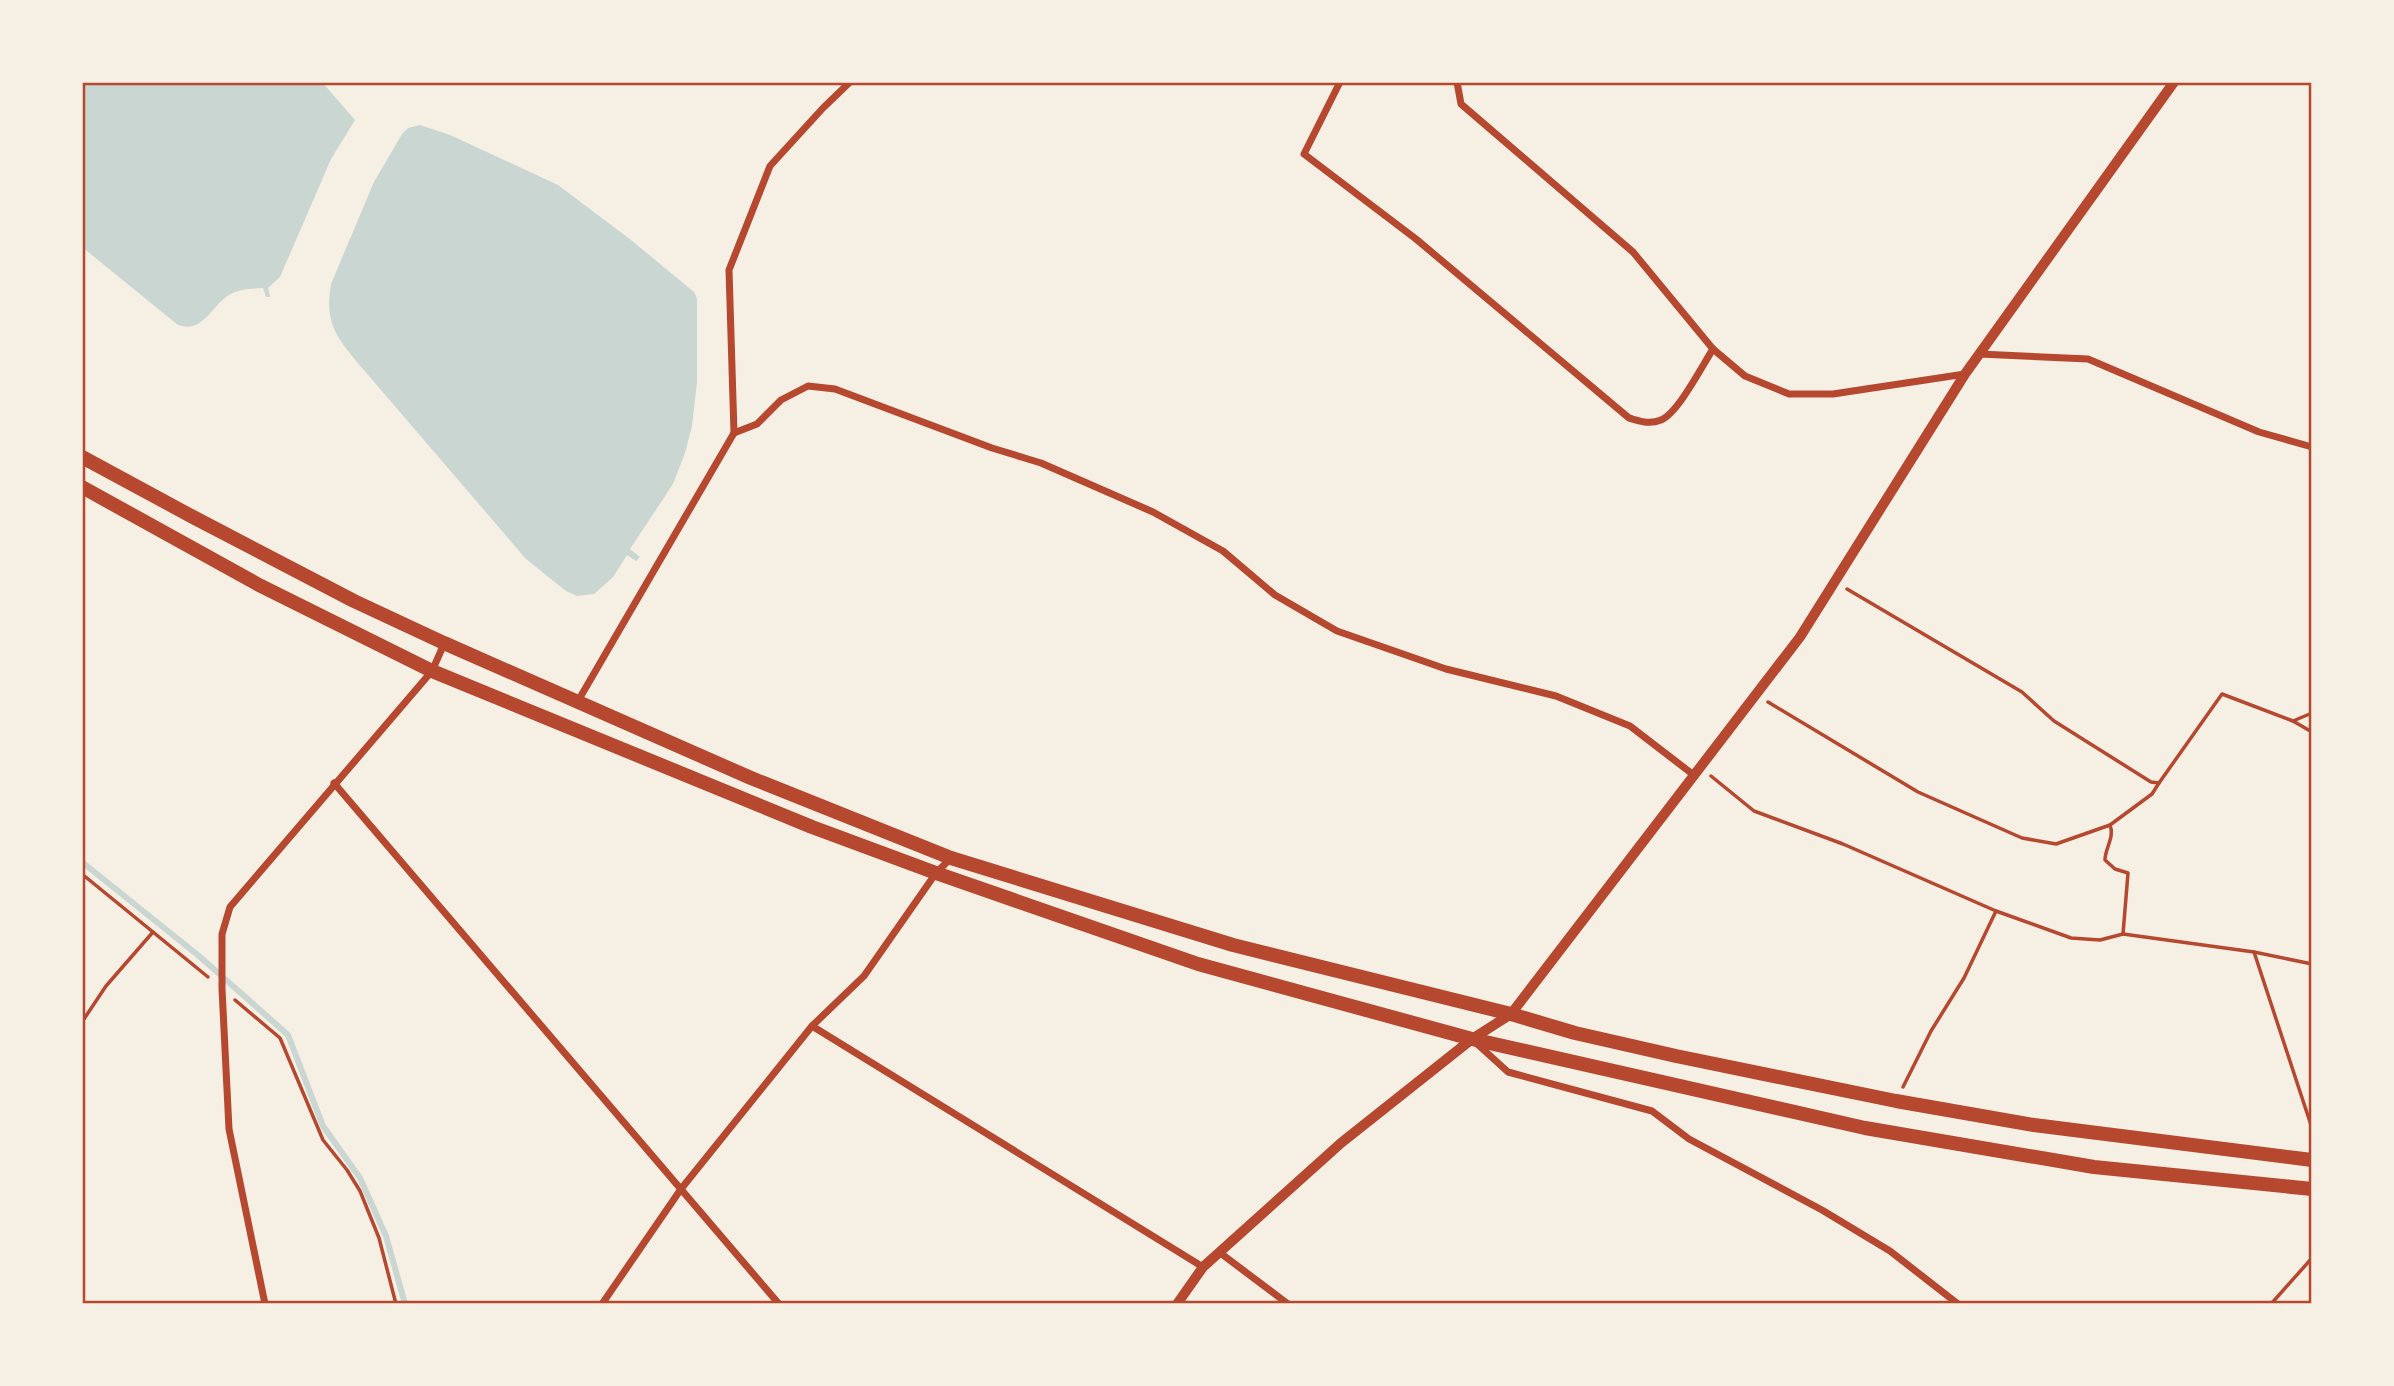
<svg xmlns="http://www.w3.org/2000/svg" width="2394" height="1386" font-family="'Archivo Narrow',sans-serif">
<rect width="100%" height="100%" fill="#f6efe4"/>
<!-- water -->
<g fill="#c9d6d2">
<path d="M82 82H322L355 120 331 159 280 277 268 288 270 297H266L263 288C252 289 240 288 229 295 212 305 203 334 178 325L82 247Z"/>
<path d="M420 125 450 135 558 185 631 240 694 292 697 298V382L692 426 685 453 673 484 630 549 640 557 636 561 627 555 613 577 594 594 577 596 566 591 526 559 357 362C334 334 325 321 331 284L374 182 402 134 408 128Z"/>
</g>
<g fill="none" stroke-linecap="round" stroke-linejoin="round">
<!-- stream -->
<polyline stroke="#c9d6d2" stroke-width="6" points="82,862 199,956 288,1035 323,1126 360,1178 386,1236 405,1304"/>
<!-- path -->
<g stroke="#b5482f" stroke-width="3.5">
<polyline points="1847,589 2022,692 2054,721 2151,782 2159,783 2222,694 2293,721 2312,732"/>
<polyline points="1768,702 1918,792 2022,838 2056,844 2110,825 2152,794 2159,783"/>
<polyline points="2293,721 2312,713"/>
<polyline points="1711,776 1754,811 1843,844 1996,911"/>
<path d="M2110 825C2115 837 2105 848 2105 860L2115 869 2128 873 2123 934"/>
<polyline points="82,874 208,977"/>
<polyline points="2254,952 2311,1125 2311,1144"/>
<polyline points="235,1000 280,1038 323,1140 347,1170 360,1191 379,1238 396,1304"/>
<polyline points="82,1022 106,986 153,932"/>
<polyline points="1903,1087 1931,1031 1964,978 1996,911 2071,938 2100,940 2123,934 2254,952 2312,964"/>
<polyline points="2271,1304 2312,1258"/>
</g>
<!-- minor -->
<g stroke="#b5482f" stroke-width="7">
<path d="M1340 82 1304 154 1416 239 1629 418C1640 421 1649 425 1661 420 1678 413 1702 366 1713 349"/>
<polyline points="1457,82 1461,104 1633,252 1713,349 1745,376 1789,394 1833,394 1965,374"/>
<polyline points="1979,354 2088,359 2259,432 2312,447"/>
<polyline points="734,433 757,424 781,400 808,386 835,389 992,448 1041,463 1153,512 1223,551 1275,595 1337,631 1446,669 1556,696 1630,726 1695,776"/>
<polyline points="578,701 734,433 729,270 770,166 823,108 850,82"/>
<polyline points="334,783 779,1304"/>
<polyline points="812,1026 1203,1267"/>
<polyline points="1475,1042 1508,1072 1652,1111 1689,1139 1822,1210 1890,1251 1958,1304"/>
<polyline points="1219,1252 1288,1304"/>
<polyline points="265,1304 229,1129 222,989 222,934 230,907 432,671 444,644"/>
<polyline points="602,1304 681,1189 812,1026 864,976 936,873 950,859"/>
</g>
<!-- tertiary -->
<polyline stroke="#b5482f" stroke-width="10" points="1177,1304 1203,1267 1341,1143 1472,1039 1511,1014 1800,637 1965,374 2174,82"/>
<!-- trunk -->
<g stroke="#b5482f" stroke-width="14">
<polyline points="82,457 193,517 354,601 444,643 751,778 951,858 1233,945 1511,1014 1575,1033 1676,1056 1896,1101 2034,1125 2312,1160"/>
<polyline points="82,487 259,585 432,671 812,827 936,873 1198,964 1472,1039 1865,1128 2094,1167 2312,1189"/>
</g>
</g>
<!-- border -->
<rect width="2394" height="1386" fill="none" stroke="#f6efe4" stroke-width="168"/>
<rect x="84" y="84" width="2226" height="1218" fill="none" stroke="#b5482f" stroke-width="2.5"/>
</svg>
